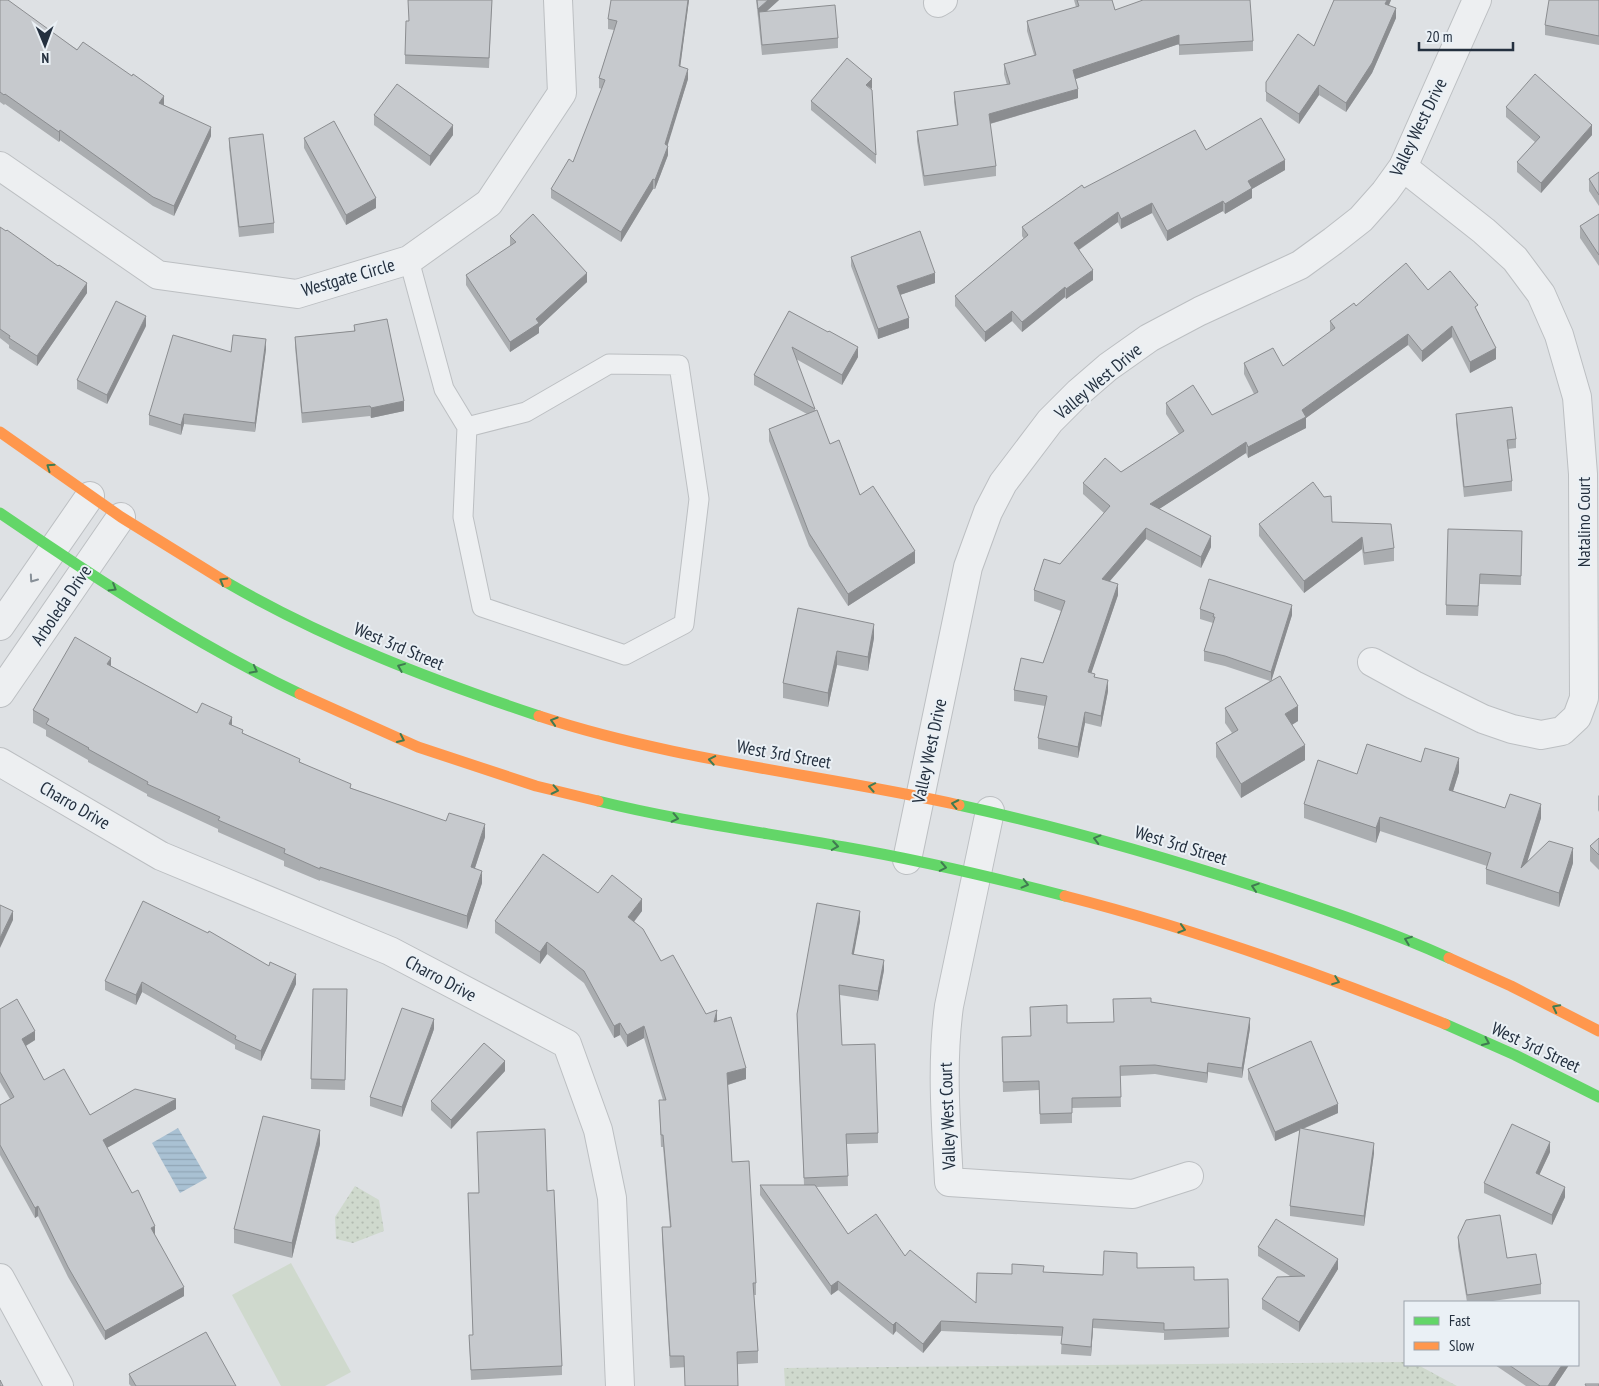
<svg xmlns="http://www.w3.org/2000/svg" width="1599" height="1386" font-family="'PT Sans Narrow',sans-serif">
<defs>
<pattern id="park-dots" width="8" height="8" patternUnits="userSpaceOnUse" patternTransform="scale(1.25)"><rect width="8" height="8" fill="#cfd9cd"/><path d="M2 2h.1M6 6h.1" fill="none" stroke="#b2bbb1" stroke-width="1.8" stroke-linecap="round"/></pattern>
<pattern id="water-rules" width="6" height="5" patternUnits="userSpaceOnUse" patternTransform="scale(1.25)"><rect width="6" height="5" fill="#a9c1d3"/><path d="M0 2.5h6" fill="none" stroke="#91a6b6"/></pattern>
</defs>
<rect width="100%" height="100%" fill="#dee1e4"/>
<!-- park -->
<g fill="url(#park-dots)">
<polygon points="355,1186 379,1200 384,1231 353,1243 336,1239 335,1217"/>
<polygon points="1405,1362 1405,1365 1418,1365 1457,1386 785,1386 784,1368"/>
</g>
<!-- garden -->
<polygon fill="#cfd9cd" points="291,1263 351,1372 325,1386 281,1386 232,1295"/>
<!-- water -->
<polygon fill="url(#water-rules)" points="178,1128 207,1178 180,1193 152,1143"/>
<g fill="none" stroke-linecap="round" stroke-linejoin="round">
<defs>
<polyline id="lane" points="409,260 444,389 467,427 463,517 482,607 625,655 684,624 699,499 679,365 609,364 526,412 467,427"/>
<g id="street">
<polyline points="938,3 943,0"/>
<polyline points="0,166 158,275 297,294 409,260 489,203 562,93 558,0"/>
<polyline points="0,626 90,496"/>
<polyline points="1372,662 1414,685 1483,719 1512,729 1541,735 1562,731 1577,717 1584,698 1583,474 1577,397 1559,335 1541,294 1515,259 1484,231 1403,167"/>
<polyline points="0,693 121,517"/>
<polyline points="0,762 161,856 390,951 567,1044 598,1130 612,1198 620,1386"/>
<path d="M990 811 949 1006C941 1065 946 1123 949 1182L1133 1194 1189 1176"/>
<polyline points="907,860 968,567 988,512 1003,483 1050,421 1079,392 1108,367 1149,338 1200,311 1300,265 1333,241 1361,219 1385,192 1403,167 1477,0"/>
<polyline points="0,1278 59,1386"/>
</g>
</defs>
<!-- lane casing -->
<use href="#lane" stroke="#bcbfc2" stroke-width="21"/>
<!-- street casing -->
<use href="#street" stroke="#bcbfc2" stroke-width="30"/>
<!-- lane -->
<use href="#lane" stroke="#edeff1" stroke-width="19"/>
<!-- street -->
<use href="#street" stroke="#edeff1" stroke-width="28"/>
<!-- fast -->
<g stroke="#63d668" stroke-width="11">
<path d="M0 513C97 579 195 644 300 694"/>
<path d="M226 582C324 639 431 680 539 716"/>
<path d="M598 801C679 821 762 832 844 847 918 860 992 877 1065 896"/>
<path d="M959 805C1061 827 1161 856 1260 888 1324 909 1387 930 1449 958"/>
<polyline points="1445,1024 1515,1055 1599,1097"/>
</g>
<!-- slow -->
<g stroke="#ff974d" stroke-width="11">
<polyline points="0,432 121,517 226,582"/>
<polyline points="300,694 418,747 536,786 598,801"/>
<path d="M539 716C676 761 819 774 959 805"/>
<path d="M1065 896C1195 929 1321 974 1445 1024"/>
<polyline points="1449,958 1511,986 1599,1031"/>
</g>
</g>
<!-- wall -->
<g fill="#aaadb0">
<polygon points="0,0 164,105 211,136 174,216 153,206 60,140 59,142 5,104 4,105 0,102"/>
<polygon points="492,0 489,68 405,64 405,55 409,21"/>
<polygon points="689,0 680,67 688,79 667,145 668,155 655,189 653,189 621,242 551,198 551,189 573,162 602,89 599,88 599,78 614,30 608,29 608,19"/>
<polygon points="756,0 779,0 766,12 838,38 838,48 762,55"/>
<polygon points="1074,0 1112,0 1115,10 1253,41 1253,51 1179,55 1179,44 1075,79 1078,98 990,124 996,166 996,176 924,186 917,141 917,131 957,125 954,102 954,92 1007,85 1004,74 1004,64 1034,55 1027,31 1027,21 1076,7"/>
<polygon points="1334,0 1391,0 1389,5 1396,18 1372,73 1346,112 1319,95 1299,124 1266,101 1266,82 1314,46"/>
<polygon points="1599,0 1599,45 1545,35 1545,25"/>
<polygon points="871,89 876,155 876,164 811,110 811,101"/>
<polygon points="1506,107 1592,135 1541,193 1517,172 1517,162 1535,142 1506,117"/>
<polygon points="374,115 453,135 430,166 374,125"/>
<polygon points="229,138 274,223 274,233 239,237 229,147"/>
<polygon points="304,138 376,208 346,225 304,148"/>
<polygon points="1206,150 1285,170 1252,189 1252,198 1225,214 1223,211 1167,241 1152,213 1121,229 1118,222 1079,250 1093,280 1066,299 1065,297 1022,332 1012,321 985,342 955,306 955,296 1024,239 1022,236 1022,227 1084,188"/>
<polygon points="1599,172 1599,206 1589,191 1589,179"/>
<polygon points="1599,214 1599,266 1580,238 1580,226"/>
<polygon points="0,227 87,293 37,366 9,348 9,345 0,338"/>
<polygon points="510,236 587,282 539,327 539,333 510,352 466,285 466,275 510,246"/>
<polygon points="851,257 935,283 900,295 909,328 878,339 851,266"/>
<polygon points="1428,290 1478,312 1496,359 1470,373 1452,337 1422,362 1408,345 1306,418 1306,428 1248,458 1246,453 1159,509 1211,547 1201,568 1146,539 1110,581 1118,595 1091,673 1108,691 1101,727 1085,723 1078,758 1038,749 1038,738 1045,706 1014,701 1014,690 1043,663 1061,611 1034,601 1034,590 1060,564 1104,513 1083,494 1083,483 1121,472 1179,434 1166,414 1166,403 1212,415 1254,394 1244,374 1244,363 1283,366 1330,332 1330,321 1356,306"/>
<polygon points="789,311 858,357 842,385 796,359 815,409 815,411 830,444 860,495 915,563 848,606 809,546 769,441 769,429 807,414 754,385 754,375"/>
<polygon points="354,325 404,411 371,418 370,416 302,423 295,347 295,337 354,331"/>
<polygon points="146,326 107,404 77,389 77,380"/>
<polygon points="266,349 255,432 184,424 181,435 149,425 149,415 231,352"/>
<polygon points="1456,414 1516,439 1516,448 1508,449 1512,481 1512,491 1464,497 1456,423"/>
<polygon points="1332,522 1394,548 1394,561 1364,565 1362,549 1304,593 1259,536 1259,524"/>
<polygon points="1522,531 1521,585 1480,584 1478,616 1446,615 1446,605"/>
<polygon points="798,608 874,638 868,671 837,665 828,707 783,698 783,683"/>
<polygon points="1200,609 1292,615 1271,681 1298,721 1292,725 1305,760 1241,798 1216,757 1216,743 1232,733 1225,723 1225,708 1270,681 1225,666 1204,661 1204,651 1213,623 1200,619"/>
<polygon points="111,666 197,713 232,725 243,733 351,788 485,837 475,868 482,883 467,929 320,880 320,881 284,866 284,861 218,832 218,829 147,796 147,794 88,762 88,760 46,736 46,730 33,723 33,710"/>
<polygon points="1421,762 1459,772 1453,791 1505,808 1541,818 1527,861 1573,863 1559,907 1486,884 1486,869 1487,866 1380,831 1376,843 1304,818 1304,804 1357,774"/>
<polygon points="1599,795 1599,812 1598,810 1598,796"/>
<polygon points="1599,838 1599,870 1590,861 1590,846"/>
<polygon points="598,893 642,911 634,922 661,961 706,1014 717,1022 746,1079 728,1085 732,1162 756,1283 756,1295 754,1295 758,1351 758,1363 670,1368 662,1239 662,1227 670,1227 663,1147 661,1147 659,1100 663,1100 644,1038 627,1047 620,1035 614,1038 584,983 547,954 540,964 495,933 495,921"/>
<polygon points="860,921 853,954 884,970 878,1001 840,995 842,1045 878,1133 878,1143 847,1144 848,1186 816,1187 848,1234 905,1256 976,1303 1012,1274 1044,1272 1103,1275 1137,1268 1194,1280 1228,1279 1229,1337 1164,1340 1164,1333 1093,1328 1091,1356 1061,1354 1062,1336 941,1331 923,1353 896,1331 893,1335 838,1290 831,1295 760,1195 760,1185 804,1185 797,1014"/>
<polygon points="105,981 296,984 261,1061 235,1049 235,1045 142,992 136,1005 105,990"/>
<polygon points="313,989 347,989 345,1090 311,1089"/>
<polygon points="1151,1002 1250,1028 1242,1078 1208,1072 1207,1083 1155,1074 1120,1076 1121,1107 1072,1108 1072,1123 1040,1124 1039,1090 1003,1092 1002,1046 1067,1023 1114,1022"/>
<polygon points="0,1009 35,1040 26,1046 44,1080 90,1115 176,1109 107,1148 155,1236 184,1296 105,1340 68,1277 38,1216 35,1218 0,1155 0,1105 10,1099 0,1082"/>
<polygon points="434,1029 402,1117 370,1106 370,1097"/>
<polygon points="1248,1069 1338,1113 1303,1129 1374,1153 1364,1226 1290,1216 1290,1206 1300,1130 1275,1141 1248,1079"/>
<polygon points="505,1071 451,1129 431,1110 431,1101"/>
<polygon points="320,1144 292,1258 234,1243 234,1229"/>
<polygon points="1550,1152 1539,1175 1565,1197 1552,1225 1484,1193 1484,1183"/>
<polygon points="547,1191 562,1366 562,1375 471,1380 469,1335 473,1335 468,1193"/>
<polygon points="1458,1237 1507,1258 1541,1284 1541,1294 1486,1302 1467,1302 1458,1247"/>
<polygon points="1258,1247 1338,1269 1299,1332 1262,1309 1262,1299 1290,1276 1258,1256"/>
<polygon points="1495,1365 1569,1365 1555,1386 1526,1386"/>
<polygon points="129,1374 236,1386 131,1386 129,1384"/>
</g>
<!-- shaded-wall -->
<g fill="#8b8d90">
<polygon points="688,0 689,0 679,76 679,66"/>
<polygon points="768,0 779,0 759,18 759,12 758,18 758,9"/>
<polygon points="1387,0 1391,0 1385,14 1385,4"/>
<polygon points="1396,8 1396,18 1372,73 1346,112 1346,103"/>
<polygon points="1179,35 1179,44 1073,80 1073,70"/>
<polygon points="688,69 688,79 665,154 665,144"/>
<polygon points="872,79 872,89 866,85"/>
<polygon points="1319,85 1319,95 1299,124 1299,114"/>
<polygon points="1078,89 1078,98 989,124 989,114"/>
<polygon points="164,96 164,106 159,103"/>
<polygon points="453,125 453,135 430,166 430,156"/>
<polygon points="1592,125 1592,135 1541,193 1541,183"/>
<polygon points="211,127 211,136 174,216 174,206"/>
<polygon points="60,130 60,140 59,142 59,132"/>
<polygon points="668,146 668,155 655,189 655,180"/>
<polygon points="1285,160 1285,170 1252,189 1252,198 1225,214 1225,204 1248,181"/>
<polygon points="653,179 653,189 621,242 621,232"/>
<polygon points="376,198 376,208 346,225 346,215"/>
<polygon points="1223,201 1223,211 1167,241 1167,231"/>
<polygon points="1152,203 1152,213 1121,229 1121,219"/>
<polygon points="1118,212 1118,222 1074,253 1074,243"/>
<polygon points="1093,270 1093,280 1066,299 1066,289"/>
<polygon points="587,273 587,282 539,327 539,333 510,352 510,342 536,319"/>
<polygon points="935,273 935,283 897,296 897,286"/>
<polygon points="87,283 87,293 37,366 37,356"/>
<polygon points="1065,287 1065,297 1022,332 1022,322"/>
<polygon points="1012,311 1012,321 985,342 985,332"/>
<polygon points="146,316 146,326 107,404 107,395"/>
<polygon points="909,318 909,328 878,339 878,329"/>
<polygon points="1452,326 1452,337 1422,362 1422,351"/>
<polygon points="1408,334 1408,345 1306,418 1306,428 1248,458 1248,447 1302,410"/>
<polygon points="266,339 266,349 255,432 255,423"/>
<polygon points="858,347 858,357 842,385 842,375"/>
<polygon points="1496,348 1496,359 1470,373 1470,362"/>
<polygon points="404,401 404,411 371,418 371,408"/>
<polygon points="184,414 184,424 181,435 181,425"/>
<polygon points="1246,442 1246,453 1150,515 1150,504"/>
<polygon points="1146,528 1146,539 1102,590 1102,579"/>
<polygon points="1211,536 1211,547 1201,568 1201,557"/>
<polygon points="1362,537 1362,549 1304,593 1304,581"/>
<polygon points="915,551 915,563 848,606 848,594"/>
<polygon points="1118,584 1118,595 1088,683 1088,672"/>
<polygon points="1292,605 1292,615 1271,682 1271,672"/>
<polygon points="874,624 874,638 868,671 868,657"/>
<polygon points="837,651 837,665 828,707 828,693"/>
<polygon points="111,658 111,670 107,664"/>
<polygon points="1108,680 1108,691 1101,727 1101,716"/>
<polygon points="1298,706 1298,721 1285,729 1285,714"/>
<polygon points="1085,712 1085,723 1078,758 1078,747"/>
<polygon points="232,717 232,730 229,724"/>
<polygon points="1305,745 1305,760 1241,798 1241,784"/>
<polygon points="1459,758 1459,772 1449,804 1449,790"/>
<polygon points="1541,804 1541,818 1521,882 1521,868"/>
<polygon points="1380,817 1380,831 1376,843 1376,828"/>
<polygon points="485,824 485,837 471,880 471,867"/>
<polygon points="1573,848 1573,863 1559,907 1559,893"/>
<polygon points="482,871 482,883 467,929 467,916"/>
<polygon points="642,899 642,911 628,929 628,917"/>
<polygon points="13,911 13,920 0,948 0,938"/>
<polygon points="860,911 860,921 852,964 852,954"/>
<polygon points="547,942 547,954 540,964 540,952"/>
<polygon points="884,960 884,970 878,1001 878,991"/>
<polygon points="296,974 296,984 261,1061 261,1051"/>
<polygon points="142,982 142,992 136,1005 136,995"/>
<polygon points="717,1010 717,1022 714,1022"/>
<polygon points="1250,1018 1250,1028 1242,1078 1242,1068"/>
<polygon points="434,1019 434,1029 402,1117 402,1107"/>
<polygon points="620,1023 620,1035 614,1038 614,1026"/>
<polygon points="644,1026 644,1038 627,1047 627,1035"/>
<polygon points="35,1031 35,1040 22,1048 22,1039"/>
<polygon points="505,1061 505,1071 451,1129 451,1120"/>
<polygon points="1208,1063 1208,1072 1207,1083 1207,1073"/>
<polygon points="746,1068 746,1079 727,1085 727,1073"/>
<polygon points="176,1099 176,1109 103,1150 103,1140"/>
<polygon points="1338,1104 1338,1113 1275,1141 1275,1132"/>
<polygon points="320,1130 320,1144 292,1258 292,1243"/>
<polygon points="1550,1142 1550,1152 1536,1182 1536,1173"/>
<polygon points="1374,1143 1374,1153 1364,1226 1364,1216"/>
<polygon points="1565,1187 1565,1197 1552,1225 1552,1215"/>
<polygon points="38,1206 38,1216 35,1218 35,1208"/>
<polygon points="155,1226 155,1236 151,1228"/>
<polygon points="1338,1259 1338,1269 1299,1332 1299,1322"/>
<polygon points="838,1281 838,1290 831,1295 831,1286"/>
<polygon points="184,1287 184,1296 105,1340 105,1331"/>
<polygon points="1093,1319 1093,1328 1091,1356 1091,1347"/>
<polygon points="941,1321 941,1331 923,1353 923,1344"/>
<polygon points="896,1322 896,1331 893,1335 893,1325"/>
<polygon points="1562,1365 1569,1365 1555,1386 1548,1386"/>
</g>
<!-- building -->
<g fill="#c6c9cd" stroke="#8b8d90">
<polygon points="0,0 8,0 77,50 83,42 132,76 133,74 164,96 159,103 211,127 174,206 153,197 60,130 59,132 5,94 4,95 0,92"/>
<polygon points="408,0 492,0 489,58 405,55 406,21 409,21"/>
<polygon points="611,0 688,0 679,66 688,69 665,144 668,146 655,180 653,179 621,232 551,189 569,159 573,162 605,80 599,78 617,21 608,19"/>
<polygon points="757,0 768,0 758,9"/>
<polygon points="1077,0 1112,0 1115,10 1143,0 1250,0 1253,41 1179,45 1179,35 1073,70 1078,89 989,114 996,166 924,176 917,131 958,125 954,92 1010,84 1004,64 1036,55 1027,21 1079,6"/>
<polygon points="1334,0 1387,0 1385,4 1396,8 1372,63 1346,103 1319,85 1299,114 1266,92 1266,82 1298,34 1314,46"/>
<polygon points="1549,0 1599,0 1599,36 1545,25"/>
<polygon points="835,5 838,38 762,45 759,12"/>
<polygon points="847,58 872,79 866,85 872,90 876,155 811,101"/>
<polygon points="1535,74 1592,125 1541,183 1517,162 1540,137 1506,107"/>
<polygon points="397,84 453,125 430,156 374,115"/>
<polygon points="1261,118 1285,160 1248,181 1252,188 1225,204 1223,201 1167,231 1152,203 1121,219 1118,212 1074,243 1093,270 1066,289 1065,287 1022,322 1012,311 985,332 955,296 1028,235 1022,227 1082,185 1084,188 1195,130 1206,150"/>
<polygon points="334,121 376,198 346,215 304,138"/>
<polygon points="263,134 274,223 239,227 229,138"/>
<polygon points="1599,172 1599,195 1589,179"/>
<polygon points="533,214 587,273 536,319 539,323 510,342 466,275 516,242 510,236"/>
<polygon points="1599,214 1599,255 1580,226"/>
<polygon points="0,227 6,231 7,230 58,266 59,265 87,283 37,356 9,338 10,336 0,329"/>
<polygon points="920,231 935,273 897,286 909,318 878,329 851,257"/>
<polygon points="1406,263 1428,290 1450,271 1478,305 1475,307 1496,348 1470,362 1452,326 1422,351 1408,334 1302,410 1306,417 1248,447 1246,442 1150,504 1211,536 1201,557 1146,528 1102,579 1118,584 1088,672 1095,674 1094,677 1108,680 1101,716 1085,712 1078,747 1038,738 1047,696 1014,690 1021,658 1043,663 1065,601 1034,590 1044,559 1060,564 1110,506 1083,483 1105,458 1121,472 1184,431 1166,403 1193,385 1212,415 1258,392 1244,363 1273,348 1283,366 1335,328 1330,321 1354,303 1356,306"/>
<polygon points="116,301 146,316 107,395 77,380"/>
<polygon points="789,311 828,332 829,331 858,347 842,375 792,347 815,409 754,375"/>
<polygon points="387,319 404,401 371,408 370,406 302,413 295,337 355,331 354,325"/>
<polygon points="173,335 231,352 233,335 266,339 255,423 184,414 181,425 149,415"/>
<polygon points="1512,407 1516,439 1507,440 1512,481 1464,487 1456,414"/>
<polygon points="817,410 830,444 839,440 860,495 873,486 915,551 848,594 809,533 769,429"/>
<polygon points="1313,482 1324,497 1331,496 1332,522 1391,524 1394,548 1364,553 1362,537 1304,581 1259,524"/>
<polygon points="1448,529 1522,531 1521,576 1480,574 1478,606 1446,605"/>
<polygon points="1209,579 1292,605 1271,672 1225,656 1204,651 1215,617 1213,617 1214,614 1200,609"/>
<polygon points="798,608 874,624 868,657 837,651 828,693 783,683"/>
<polygon points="75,637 111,658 107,664 197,713 202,703 232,717 229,724 243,730 242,733 300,759 299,762 351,784 350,788 446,821 449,813 485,824 471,867 482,871 467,916 320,867 320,869 284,853 285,849 218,820 220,817 147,784 148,782 88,749 89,748 46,724 49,719 33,710"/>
<polygon points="1280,676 1298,706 1285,714 1305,745 1241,784 1216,743 1238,730 1225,708"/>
<polygon points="1367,744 1421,762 1425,748 1459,758 1449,790 1505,808 1510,794 1541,804 1521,868 1549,841 1573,848 1559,893 1486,869 1491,853 1380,817 1376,828 1304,804 1318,760 1357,774"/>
<polygon points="1599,838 1599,855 1590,846"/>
<polygon points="543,854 598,893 612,875 642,899 628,917 643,929 661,961 673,955 706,1014 717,1010 714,1022 731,1017 746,1068 727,1073 732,1162 749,1161 756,1283 753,1283 758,1351 737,1352 738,1386 685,1386 684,1356 670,1356 662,1227 671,1227 663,1135 661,1135 659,1100 666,1100 644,1026 627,1035 620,1023 614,1026 584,971 547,942 540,952 495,921"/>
<polygon points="143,901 208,933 209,931 269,966 270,962 296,974 261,1051 235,1039 236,1036 142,982 136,995 105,981"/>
<polygon points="817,903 860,911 852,954 884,960 878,991 839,985 842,1045 875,1044 878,1133 846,1134 848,1176 804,1178 797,1014"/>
<polygon points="0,905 13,911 0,938"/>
<polygon points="313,989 347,989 345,1080 311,1079"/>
<polygon points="1151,998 1151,1002 1250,1018 1242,1068 1208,1063 1207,1073 1155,1065 1120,1066 1121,1097 1072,1098 1072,1113 1040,1114 1039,1081 1003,1082 1002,1037 1031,1036 1030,1007 1067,1005 1067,1023 1114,1022 1113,999"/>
<polygon points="17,999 35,1031 22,1039 44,1080 64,1069 90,1115 135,1089 176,1099 103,1140 132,1193 138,1190 155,1226 151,1228 184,1287 105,1331 68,1267 38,1206 35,1208 0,1145 0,1105 14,1097 0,1072 0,1009"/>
<polygon points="402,1008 434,1019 402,1107 370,1097"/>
<polygon points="1311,1041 1338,1104 1275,1132 1248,1069"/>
<polygon points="484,1043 505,1061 451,1120 431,1101"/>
<polygon points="263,1116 320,1130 292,1243 234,1229"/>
<polygon points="1512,1124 1550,1142 1536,1173 1565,1187 1552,1215 1484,1183"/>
<polygon points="1300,1128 1374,1143 1364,1216 1290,1206"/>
<polygon points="545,1129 547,1191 554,1190 562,1366 471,1370 469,1335 473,1335 468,1193 479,1193 477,1132"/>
<polygon points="760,1185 815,1185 848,1234 876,1214 905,1256 910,1250 976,1303 977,1273 1012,1274 1012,1264 1044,1266 1043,1272 1103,1275 1104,1251 1137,1253 1137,1268 1194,1267 1194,1280 1228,1279 1229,1328 1164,1330 1164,1323 1093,1319 1091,1347 1061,1344 1063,1327 941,1321 923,1344 896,1322 893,1325 838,1281 831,1286"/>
<polygon points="1500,1215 1507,1258 1536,1254 1541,1284 1467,1295 1458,1237 1466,1220"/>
<polygon points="1276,1219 1338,1259 1299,1322 1262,1299 1277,1277 1305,1276 1258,1247"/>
<polygon points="206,1332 236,1386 136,1386 129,1374"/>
<polygon points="1509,1365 1562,1365 1548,1386 1540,1386"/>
<polygon points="0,1380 3,1386 0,1386"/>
<polygon points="1585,1384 1599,1384 1599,1386 1586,1386"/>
</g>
<!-- one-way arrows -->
<defs><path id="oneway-chevron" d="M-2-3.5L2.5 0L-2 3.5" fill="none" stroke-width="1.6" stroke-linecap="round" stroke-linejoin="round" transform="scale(1.25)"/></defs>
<g stroke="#407b51">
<use href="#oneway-chevron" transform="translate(50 467) rotate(-145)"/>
<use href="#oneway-chevron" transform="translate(223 581) rotate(-150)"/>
<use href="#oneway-chevron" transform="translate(113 588) rotate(31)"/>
<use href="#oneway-chevron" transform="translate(401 667) rotate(-158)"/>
<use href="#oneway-chevron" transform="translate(254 670) rotate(28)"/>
<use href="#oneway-chevron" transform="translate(554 721) rotate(-163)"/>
<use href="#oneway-chevron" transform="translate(401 739) rotate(25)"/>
<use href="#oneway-chevron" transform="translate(712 760) rotate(-170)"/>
<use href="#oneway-chevron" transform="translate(872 787) rotate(-169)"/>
<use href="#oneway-chevron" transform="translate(555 790) rotate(12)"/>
<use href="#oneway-chevron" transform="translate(955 804) rotate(-168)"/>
<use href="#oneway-chevron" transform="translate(675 818) rotate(12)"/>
<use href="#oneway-chevron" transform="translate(1097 839) rotate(-165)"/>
<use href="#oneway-chevron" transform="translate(835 846) rotate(9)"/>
<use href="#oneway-chevron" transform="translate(943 867) rotate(11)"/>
<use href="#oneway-chevron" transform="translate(1025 884) rotate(14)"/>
<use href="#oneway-chevron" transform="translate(1255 887) rotate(-162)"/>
<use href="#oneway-chevron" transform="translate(1182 929) rotate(17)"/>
<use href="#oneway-chevron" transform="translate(1408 940) rotate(-159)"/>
<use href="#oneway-chevron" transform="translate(1336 981) rotate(21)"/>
<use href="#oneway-chevron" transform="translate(1556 1008) rotate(-153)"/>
<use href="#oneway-chevron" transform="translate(1486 1042) rotate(24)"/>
</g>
<use stroke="#889098" href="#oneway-chevron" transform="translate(33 579) rotate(125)"/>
<g text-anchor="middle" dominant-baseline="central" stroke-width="4" stroke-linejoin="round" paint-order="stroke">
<!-- street labels -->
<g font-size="18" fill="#24303f" stroke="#eaf0f5">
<text transform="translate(1418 127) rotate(-64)">Valley West Drive</text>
<text transform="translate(348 277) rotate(-16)">Westgate Circle</text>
<text transform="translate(1098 381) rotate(-40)">Valley West Drive</text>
<text transform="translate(1583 522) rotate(-90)">Natalino Court</text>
<text transform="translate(61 605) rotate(-56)">Arboleda Drive</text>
<text transform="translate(399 646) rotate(23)">West 3rd Street</text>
<text transform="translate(929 751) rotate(-78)">Valley West Drive</text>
<text transform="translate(784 754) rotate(10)">West 3rd Street</text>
<text transform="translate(75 805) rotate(30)">Charro Drive</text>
<text transform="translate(1181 845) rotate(17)">West 3rd Street</text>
<text transform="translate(441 978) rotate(28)">Charro Drive</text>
<text transform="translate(1536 1047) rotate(25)">West 3rd Street</text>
<text transform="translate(947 1116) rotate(-92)">Valley West Court</text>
</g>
</g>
<!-- legend -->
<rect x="1404" y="1301" width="175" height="65" fill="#eaf0f5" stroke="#9ba3ac"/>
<rect x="1414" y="1317" width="25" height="8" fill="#63d668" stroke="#9ba3ac"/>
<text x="1449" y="1326" font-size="15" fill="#24303f">Fast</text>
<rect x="1414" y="1342" width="25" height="8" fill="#ff974d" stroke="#9ba3ac"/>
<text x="1449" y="1351" font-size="15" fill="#24303f">Slow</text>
<!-- north arrow -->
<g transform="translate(45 45) rotate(179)" stroke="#eaf0f5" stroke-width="4" paint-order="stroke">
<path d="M0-4L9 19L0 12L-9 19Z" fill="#24303f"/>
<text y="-8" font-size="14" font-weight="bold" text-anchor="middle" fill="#24303f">N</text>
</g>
<!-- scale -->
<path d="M1419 42v8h94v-8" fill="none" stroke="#24303f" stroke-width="2.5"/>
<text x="1426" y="42" font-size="15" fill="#24303f" stroke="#eaf0f5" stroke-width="4" paint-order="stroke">20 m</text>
</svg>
